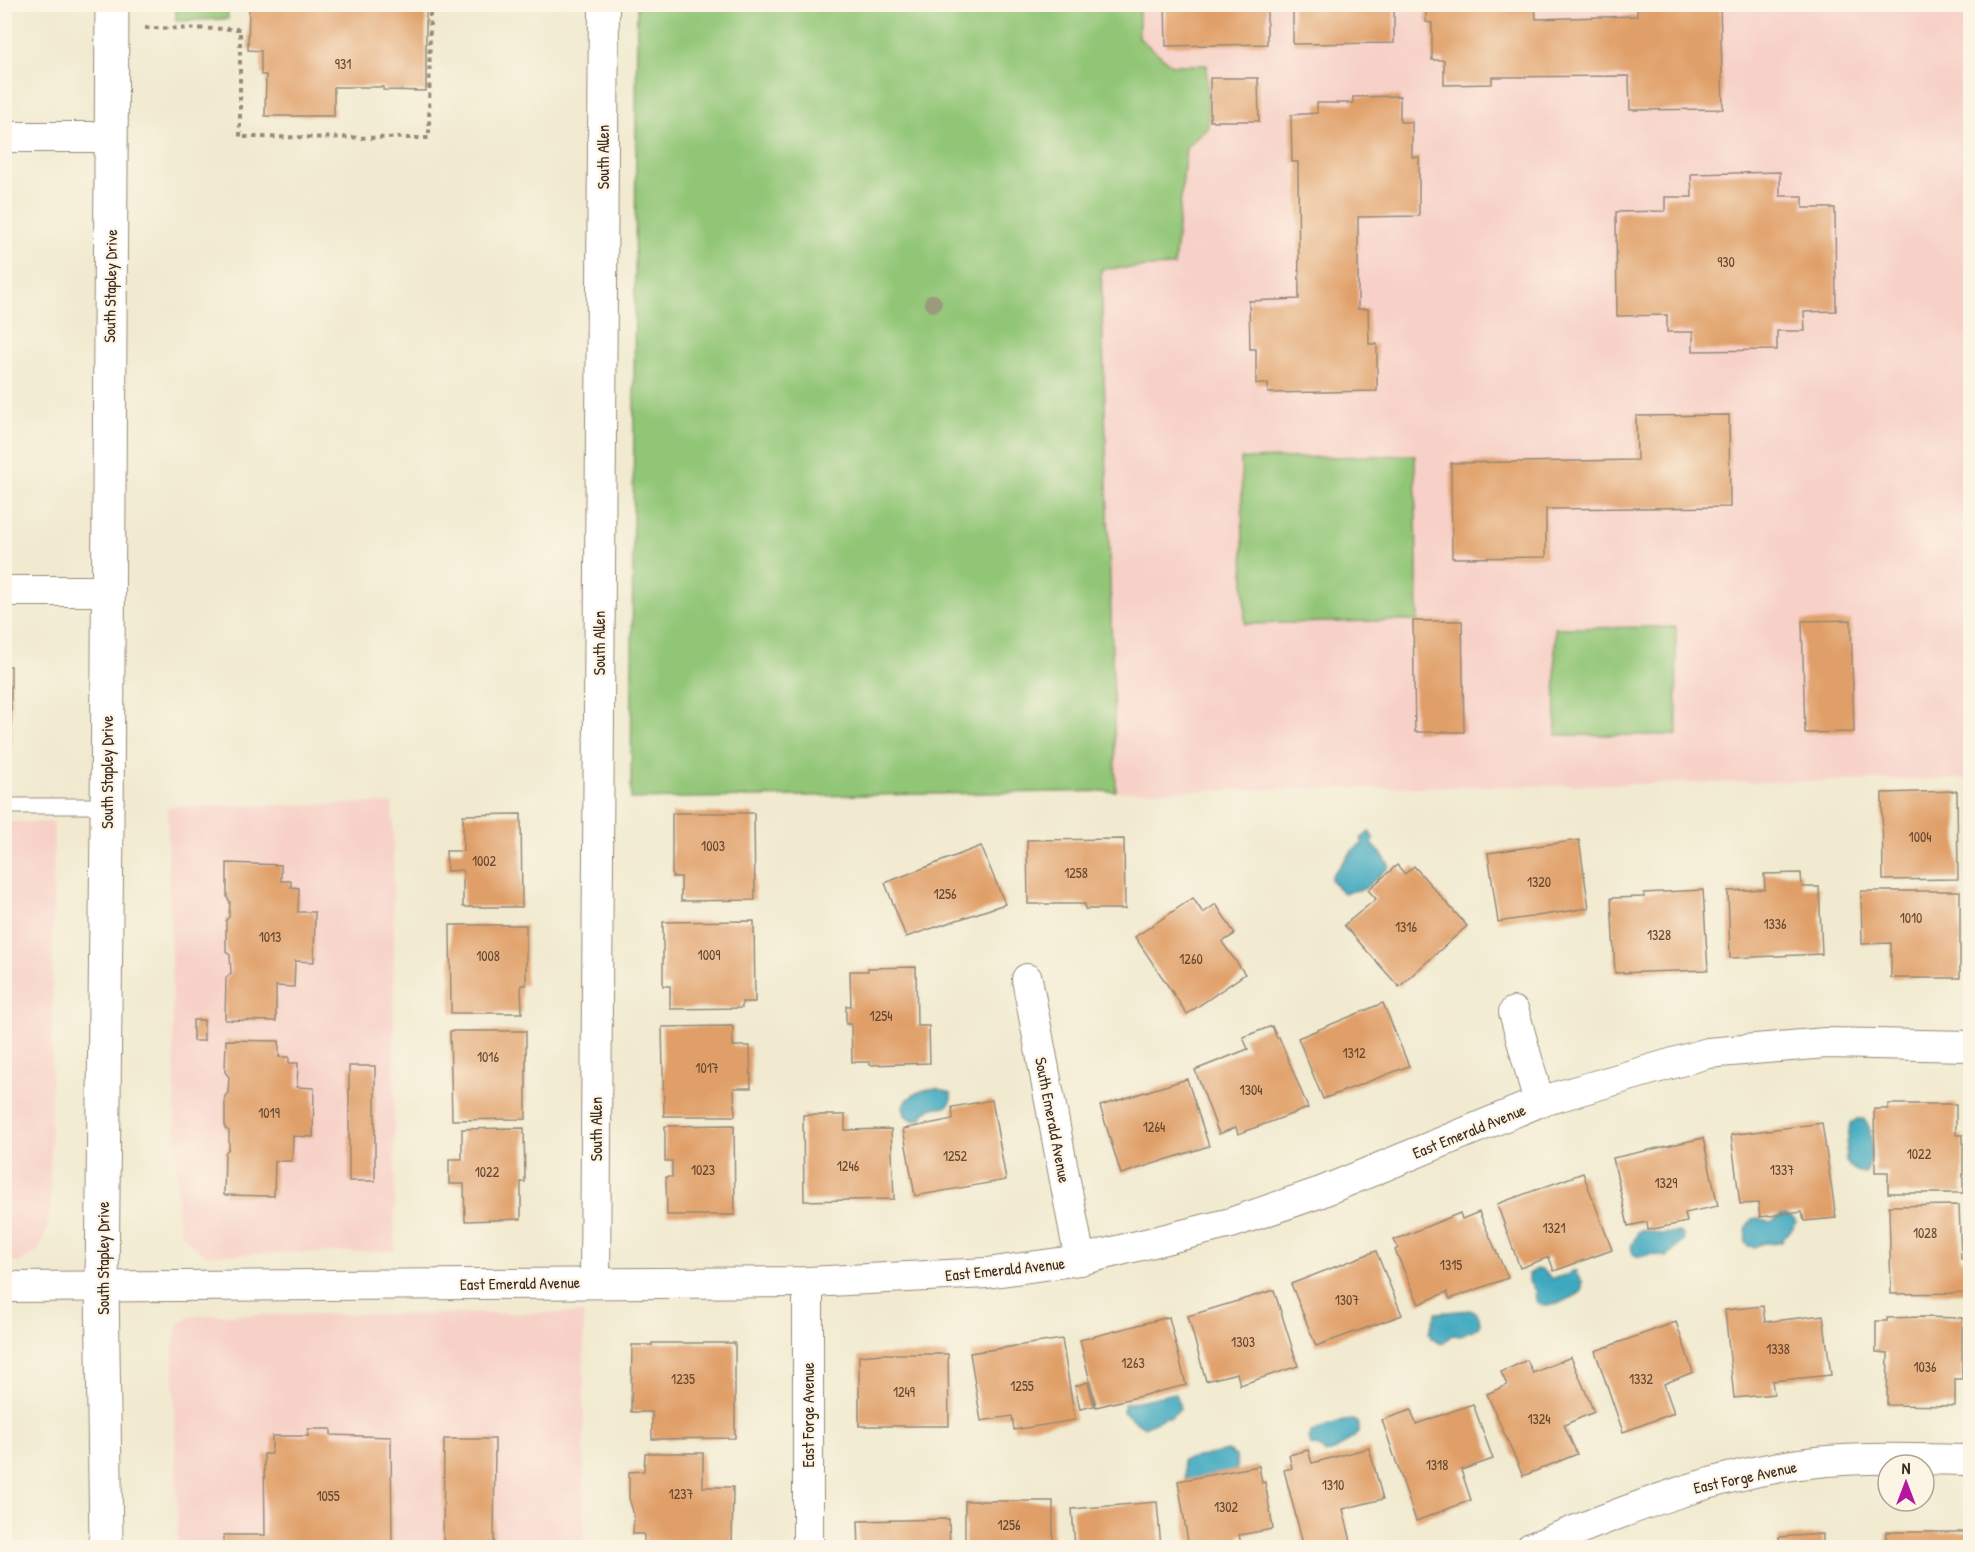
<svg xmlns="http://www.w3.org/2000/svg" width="1975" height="1552" font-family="'Patrick Hand',sans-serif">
<rect width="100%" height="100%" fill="#fcf5e5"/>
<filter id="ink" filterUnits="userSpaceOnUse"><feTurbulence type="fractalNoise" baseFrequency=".0167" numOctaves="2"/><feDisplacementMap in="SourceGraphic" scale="12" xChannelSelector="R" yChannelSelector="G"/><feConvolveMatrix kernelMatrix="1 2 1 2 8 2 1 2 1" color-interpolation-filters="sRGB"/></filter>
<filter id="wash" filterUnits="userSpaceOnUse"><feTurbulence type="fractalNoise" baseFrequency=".008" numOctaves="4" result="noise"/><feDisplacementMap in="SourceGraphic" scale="24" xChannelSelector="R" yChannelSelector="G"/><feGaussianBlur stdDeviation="1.35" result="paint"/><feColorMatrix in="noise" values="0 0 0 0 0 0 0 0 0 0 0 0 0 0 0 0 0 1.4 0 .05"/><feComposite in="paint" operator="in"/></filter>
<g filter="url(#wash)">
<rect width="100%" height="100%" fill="#f1ead0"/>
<!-- built -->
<g fill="#f7d1c8">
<polygon points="637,5 1970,5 1970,779 631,799"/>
<polygon points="393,803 395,1251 206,1255 189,1243 180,1231 178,1216 167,807"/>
<polygon points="5,822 54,822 50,1204 48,1226 39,1250 20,1262 4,1261"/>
<polygon points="584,1313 584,1547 178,1547 173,1347 175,1334 179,1323 190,1317 202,1315"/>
</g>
<!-- green -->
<g fill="#92c677" stroke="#66784a" stroke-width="1.5">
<polygon points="176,5 227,5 228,19 176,21"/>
<polygon points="637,5 1139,5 1139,38 1172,65 1207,65 1208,128 1186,147 1174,266 1101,269 1116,791 631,799"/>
<polygon points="1415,455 1418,620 1245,624 1241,459"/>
<polygon points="1676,627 1677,735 1556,735 1555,628"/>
</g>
<!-- water -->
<g fill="#3ea8bf" stroke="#3c696e" stroke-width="1.5">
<polygon points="1369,832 1374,839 1372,844 1382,854 1389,865 1388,868 1364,889 1343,893 1331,880 1332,875 1353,850 1363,843 1361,839"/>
<path d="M936 1088 951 1093V1101L947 1106C938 1108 923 1107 922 1119L914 1121 905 1115 903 1106C910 1094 923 1089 936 1088Z"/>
<path d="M1857 1119H1863C1874 1126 1874 1164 1865 1173 1857 1173 1848 1167 1845 1159L1850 1124Z"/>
<path d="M1781 1215C1788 1215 1794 1216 1796 1223 1792 1231 1784 1235 1782 1242 1770 1246 1766 1239 1755 1247L1748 1246 1745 1243 1747 1226 1752 1219 1758 1218 1771 1222Z"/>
<polygon points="1642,1230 1662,1234 1679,1232 1683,1235 1684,1241 1666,1257 1651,1254 1639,1257 1633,1254 1631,1247 1638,1232"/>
<path d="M1537 1269 1542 1270 1552 1279 1569 1274 1571 1271H1576V1274L1582 1281V1291C1577 1297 1553 1306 1545 1306 1540 1306 1539 1303 1536 1301L1535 1290 1529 1282V1274Z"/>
<path d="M1470 1310 1477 1313C1487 1332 1469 1328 1461 1336L1453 1335 1442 1343 1431 1338 1429 1332 1436 1313Z"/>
<polygon points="1174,1393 1177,1396 1180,1409 1170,1418 1166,1417 1144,1427 1123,1412 1124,1404"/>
<path d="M1346 1420C1356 1419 1360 1423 1359 1433L1336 1450 1326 1453 1318 1447 1311 1445 1308 1438 1311 1432Z"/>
<polygon points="1227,1451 1236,1456 1237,1468 1235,1471 1186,1480 1182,1460"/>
</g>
<g id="blocks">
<!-- building -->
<g fill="#e09f68">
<polygon points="261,4 426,4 426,91 383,90 383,87 334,87 334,116 265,116 266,75 261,75 261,51 248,50 249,6"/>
<polygon points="1165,4 1267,4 1267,44 1166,46"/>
<polygon points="1293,4 1394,4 1394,43 1293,44"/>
<polygon points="1426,4 1535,4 1536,19 1637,16 1637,6 1720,4 1723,109 1630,110 1629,76 1492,77 1492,84 1444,85 1444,60 1432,60 1432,23 1426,22"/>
<polygon points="1210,78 1258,78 1259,121 1210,121"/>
<polygon points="1400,96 1400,122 1412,122 1412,157 1419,157 1419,216 1358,217 1358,309 1368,309 1369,344 1377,344 1377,391 1268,393 1268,384 1256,384 1256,349 1250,349 1249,301 1299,299 1298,162 1292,162 1291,115 1317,113 1317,103 1353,103 1353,97"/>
<polygon points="1780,172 1780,196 1803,196 1803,208 1835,208 1836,311 1804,312 1805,331 1777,331 1777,350 1693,351 1693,332 1667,332 1667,315 1617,316 1616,212 1665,211 1665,197 1692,197 1691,174"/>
<polygon points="1729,415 1730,507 1546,509 1546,557 1452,558 1451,463 1637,460 1636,416"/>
<polygon points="1851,620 1854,732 1805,733 1802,621"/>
<polygon points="1413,621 1462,621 1464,732 1415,732"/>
<polygon points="5,666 11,666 11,749 5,748"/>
<polygon points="1957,791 1958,879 1883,880 1882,793"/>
<polygon points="672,813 754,813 755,900 681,901 681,877 672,877"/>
<polygon points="521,814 522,907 463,907 463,870 447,871 446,851 463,851 463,815"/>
<polygon points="1124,839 1125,909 1085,909 1085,904 1028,904 1027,840"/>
<polygon points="1579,840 1589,908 1498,922 1488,853"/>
<polygon points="981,846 1005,904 906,937 885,883"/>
<polygon points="227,863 281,865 281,881 291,881 291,887 299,888 298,912 315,912 314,962 295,961 294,987 276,986 276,1021 225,1020 226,978 231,973 230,955 226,952 226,920 229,917 230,902 227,897"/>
<polygon points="1397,865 1405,874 1414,866 1467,926 1399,987 1344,925 1376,899 1368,890"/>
<polygon points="1801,873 1802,887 1819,887 1822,954 1730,958 1728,891 1765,889 1764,874"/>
<polygon points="1703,890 1708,970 1615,973 1611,898 1644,897 1644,893"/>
<polygon points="1861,891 1960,891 1960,978 1891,978 1891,943 1862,944"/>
<polygon points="1193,898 1203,913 1216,904 1235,934 1222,942 1245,974 1187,1014 1135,937"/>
<polygon points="754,921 755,1002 742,1002 742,1008 670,1009 670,986 663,986 663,922"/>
<polygon points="450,925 526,925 526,985 521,985 522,1013 451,1013"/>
<polygon points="916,967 917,1026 929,1026 930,1063 870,1065 870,1062 852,1062 851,1024 846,1024 846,1006 851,1006 850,971 868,971 868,968"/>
<polygon points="1383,1003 1409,1066 1323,1099 1298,1038"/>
<rect x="193" y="1020" width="11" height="21"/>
<polygon points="733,1026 733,1046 750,1046 751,1088 734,1088 735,1116 664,1116 662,1027"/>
<polygon points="1272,1026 1277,1038 1279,1037 1308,1108 1238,1134 1236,1127 1219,1134 1195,1070 1248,1049 1243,1037"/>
<polygon points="450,1031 526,1031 526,1119 452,1120"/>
<polygon points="226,1040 279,1041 279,1057 289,1057 289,1063 298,1063 297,1087 314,1088 313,1137 293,1136 292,1161 275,1161 274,1196 224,1195 225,1153 229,1148 229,1131 225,1128 225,1096 228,1093 229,1077 225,1072"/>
<rect x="349" y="1066" width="26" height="115"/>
<polygon points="1187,1079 1209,1146 1121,1174 1100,1106"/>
<polygon points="992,1100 1006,1180 915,1196 903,1129 953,1119 952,1107"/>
<polygon points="1888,1104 1956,1104 1956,1135 1963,1135 1963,1193 1888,1193 1888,1172 1875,1172 1874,1109 1888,1109"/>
<polygon points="803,1115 845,1115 845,1130 891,1129 894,1199 804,1201"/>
<polygon points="1822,1123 1836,1218 1804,1221 1802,1212 1760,1217 1758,1203 1740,1204 1731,1135"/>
<polygon points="734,1125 735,1215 667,1215 666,1177 672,1177 672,1161 665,1161 665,1126"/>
<polygon points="524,1128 525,1182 521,1182 521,1219 465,1221 464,1184 449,1184 449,1159 462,1159 462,1129"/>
<polygon points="1703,1138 1718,1206 1685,1213 1687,1222 1648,1230 1647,1222 1628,1226 1613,1158"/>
<polygon points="1583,1173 1612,1250 1554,1271 1549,1257 1520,1268 1497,1204"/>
<polygon points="1959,1205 1961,1259 1965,1259 1966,1293 1891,1294 1889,1206"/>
<polygon points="1479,1212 1508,1278 1450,1299 1447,1292 1419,1304 1395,1250 1398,1248 1394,1240 1460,1213 1462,1219"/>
<polygon points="1376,1251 1402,1315 1316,1346 1291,1284"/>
<polygon points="1274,1290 1298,1366 1240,1385 1237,1373 1206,1381 1188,1316"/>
<polygon points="1763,1306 1765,1322 1823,1315 1831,1375 1772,1381 1774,1394 1734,1398 1725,1310"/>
<polygon points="1169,1317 1186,1385 1096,1407 1080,1340"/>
<polygon points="1922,1317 1962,1318 1962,1379 1955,1379 1955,1406 1887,1405 1888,1353 1876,1352 1876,1321 1887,1321 1887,1318"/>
<polygon points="1676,1322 1693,1372 1664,1384 1674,1413 1623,1432 1595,1351"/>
<polygon points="1062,1339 1075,1420 1014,1430 1012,1416 981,1421 970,1353"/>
<polygon points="652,1343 735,1343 735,1438 652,1439 652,1412 631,1412 632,1345 652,1345"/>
<polygon points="882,1354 948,1354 949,1426 859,1426 859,1356"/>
<polygon points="1571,1357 1594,1412 1564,1425 1577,1454 1523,1476 1487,1394 1507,1385 1501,1372 1527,1360 1533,1373"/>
<polygon points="1088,1382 1094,1406 1080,1409 1075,1386"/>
<polygon points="1473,1404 1493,1459 1461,1470 1471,1500 1416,1521 1382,1420 1411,1410 1416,1424"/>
<polygon points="308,1429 331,1429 331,1435 391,1437 392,1548 223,1548 224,1535 265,1535 264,1454 272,1454 272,1436 308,1436"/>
<polygon points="444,1439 495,1439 494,1548 443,1548"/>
<polygon points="1369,1448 1383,1499 1343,1509 1351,1541 1324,1548 1304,1548 1284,1470 1292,1468 1289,1455 1308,1450 1312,1463"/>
<polygon points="645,1453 703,1453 703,1487 733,1487 732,1543 644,1543 644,1534 633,1534 634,1515 629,1498 629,1472 644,1471"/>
<polygon points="1259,1466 1262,1483 1265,1482 1273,1529 1239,1535 1242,1548 1189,1548 1178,1481"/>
<rect x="965" y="1501" width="88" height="47"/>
<polygon points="1157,1502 1161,1548 1075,1548 1072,1509"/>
<polygon points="949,1519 950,1548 859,1548 858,1521"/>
<rect x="1886" y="1532" width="84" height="16"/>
<polygon points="1823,1534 1823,1548 1779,1548 1779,1537"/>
</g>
</g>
</g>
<g filter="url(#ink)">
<use href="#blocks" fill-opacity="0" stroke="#968a77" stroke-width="1.5"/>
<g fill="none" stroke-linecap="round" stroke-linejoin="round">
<defs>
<polyline id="service" points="4,806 107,806"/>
<g id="minor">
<polyline points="4,137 111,137"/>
<polyline points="4,591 108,591"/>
<polyline points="1027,979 1080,1260"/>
<polyline points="1514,1012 1539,1102"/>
<polyline points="595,1282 604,4"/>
<polyline points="4,1287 808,1282 987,1273 1080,1260 1231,1223 1321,1192 1539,1102 1708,1053 1826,1043 1970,1046"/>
<polyline points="808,1548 808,1282"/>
<path d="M1531 1548C1617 1514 1700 1479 1792 1465 1851 1456 1911 1459 1970 1460"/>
</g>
<polyline id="secondary" points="102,1548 106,1540 102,1287 107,823 112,4"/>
</defs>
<!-- service casing -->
<use href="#service" stroke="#968a77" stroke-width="17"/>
<!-- minor casing -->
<use href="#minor" stroke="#968a77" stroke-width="32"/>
<!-- secondary casing -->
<use href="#secondary" stroke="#968a77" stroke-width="35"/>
<!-- path -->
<polyline stroke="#968a77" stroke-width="4" stroke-dasharray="4.5 4.5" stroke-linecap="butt" points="145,28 240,29 240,137 429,138 430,4"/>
<!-- service -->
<use href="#service" stroke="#fff" stroke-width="15"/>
<!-- minor -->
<use href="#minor" stroke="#fff" stroke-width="30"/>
<!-- secondary -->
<use href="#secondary" stroke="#fff" stroke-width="33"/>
</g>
<!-- trees -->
<circle fill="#9b9a7d" cx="933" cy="303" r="9"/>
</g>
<g text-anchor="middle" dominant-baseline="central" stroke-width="4.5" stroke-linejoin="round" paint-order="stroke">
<!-- number labels -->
<g font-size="14" fill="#644730">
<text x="343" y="63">931</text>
<text x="1726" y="261">930</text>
<text x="1920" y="836">1004</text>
<text x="713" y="845">1003</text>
<text x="484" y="860">1002</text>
<text x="1076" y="872">1258</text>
<text x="1539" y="881">1320</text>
<text x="945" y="893">1256</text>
<text x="1911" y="917">1010</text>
<text x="1775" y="923">1336</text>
<text x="1406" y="926">1316</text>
<text x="1659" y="934">1328</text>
<text x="270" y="936">1013</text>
<text x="709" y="954">1009</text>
<text x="488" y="955">1008</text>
<text x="1191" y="958">1260</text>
<text x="881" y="1015">1254</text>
<text x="1354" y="1052">1312</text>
<text x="488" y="1056">1016</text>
<text x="707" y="1067">1017</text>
<text x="1251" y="1089">1304</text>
<text x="269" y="1112">1019</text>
<text x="1154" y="1126">1264</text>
<text x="1919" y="1153">1022</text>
<text x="955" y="1155">1252</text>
<text x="848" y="1165">1246</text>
<text x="703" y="1169">1023</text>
<text x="1782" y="1169">1337</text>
<text x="487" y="1171">1022</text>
<text x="1666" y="1182">1329</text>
<text x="1554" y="1227">1321</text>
<text x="1925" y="1232">1028</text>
<text x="1451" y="1264">1315</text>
<text x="1347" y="1299">1307</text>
<text x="1243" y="1341">1303</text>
<text x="1778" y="1348">1338</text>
<text x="1133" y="1362">1263</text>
<text x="1925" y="1366">1036</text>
<text x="683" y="1378">1235</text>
<text x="1641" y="1378">1332</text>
<text x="1022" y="1385">1255</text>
<text x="904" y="1391">1249</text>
<text x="1539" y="1418">1324</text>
<text x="1437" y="1464">1318</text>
<text x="1333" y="1484">1310</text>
<text x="681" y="1493">1237</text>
<text x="328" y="1495">1055</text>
<text x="1226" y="1506">1302</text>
<text x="1009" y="1524">1256</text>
</g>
<!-- street labels -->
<g font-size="16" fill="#3b2a1e" stroke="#fcf5e5">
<text transform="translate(603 157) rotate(-90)">South Allen</text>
<text transform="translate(110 286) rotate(-89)">South Stapley Drive</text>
<text transform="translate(599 643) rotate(-90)">South Allen</text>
<text transform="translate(107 772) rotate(-90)">South Stapley Drive</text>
<text transform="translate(1053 1120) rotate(79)">South Emerald Avenue</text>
<text transform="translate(596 1129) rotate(-90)">South Allen</text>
<text transform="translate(1469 1131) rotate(-22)">East Emerald Avenue</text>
<text transform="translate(103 1258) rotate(-90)">South Stapley Drive</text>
<text transform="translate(1005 1269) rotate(-6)">East Emerald Avenue</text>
<text transform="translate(520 1283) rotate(-1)">East Emerald Avenue</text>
<text transform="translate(808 1415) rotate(-90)">East Forge Avenue</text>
<text transform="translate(1745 1477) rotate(-12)">East Forge Avenue</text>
</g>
</g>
<!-- margin -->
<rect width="1975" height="1552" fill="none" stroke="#fcf5e5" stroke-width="24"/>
<!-- north arrow -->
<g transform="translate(1906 1483)"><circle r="28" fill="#fcf5e5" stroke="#afa495" stroke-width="1.5"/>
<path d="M0-4.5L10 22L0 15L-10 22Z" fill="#b5179e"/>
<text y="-9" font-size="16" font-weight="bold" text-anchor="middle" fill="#3b2a1e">N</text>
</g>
</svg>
